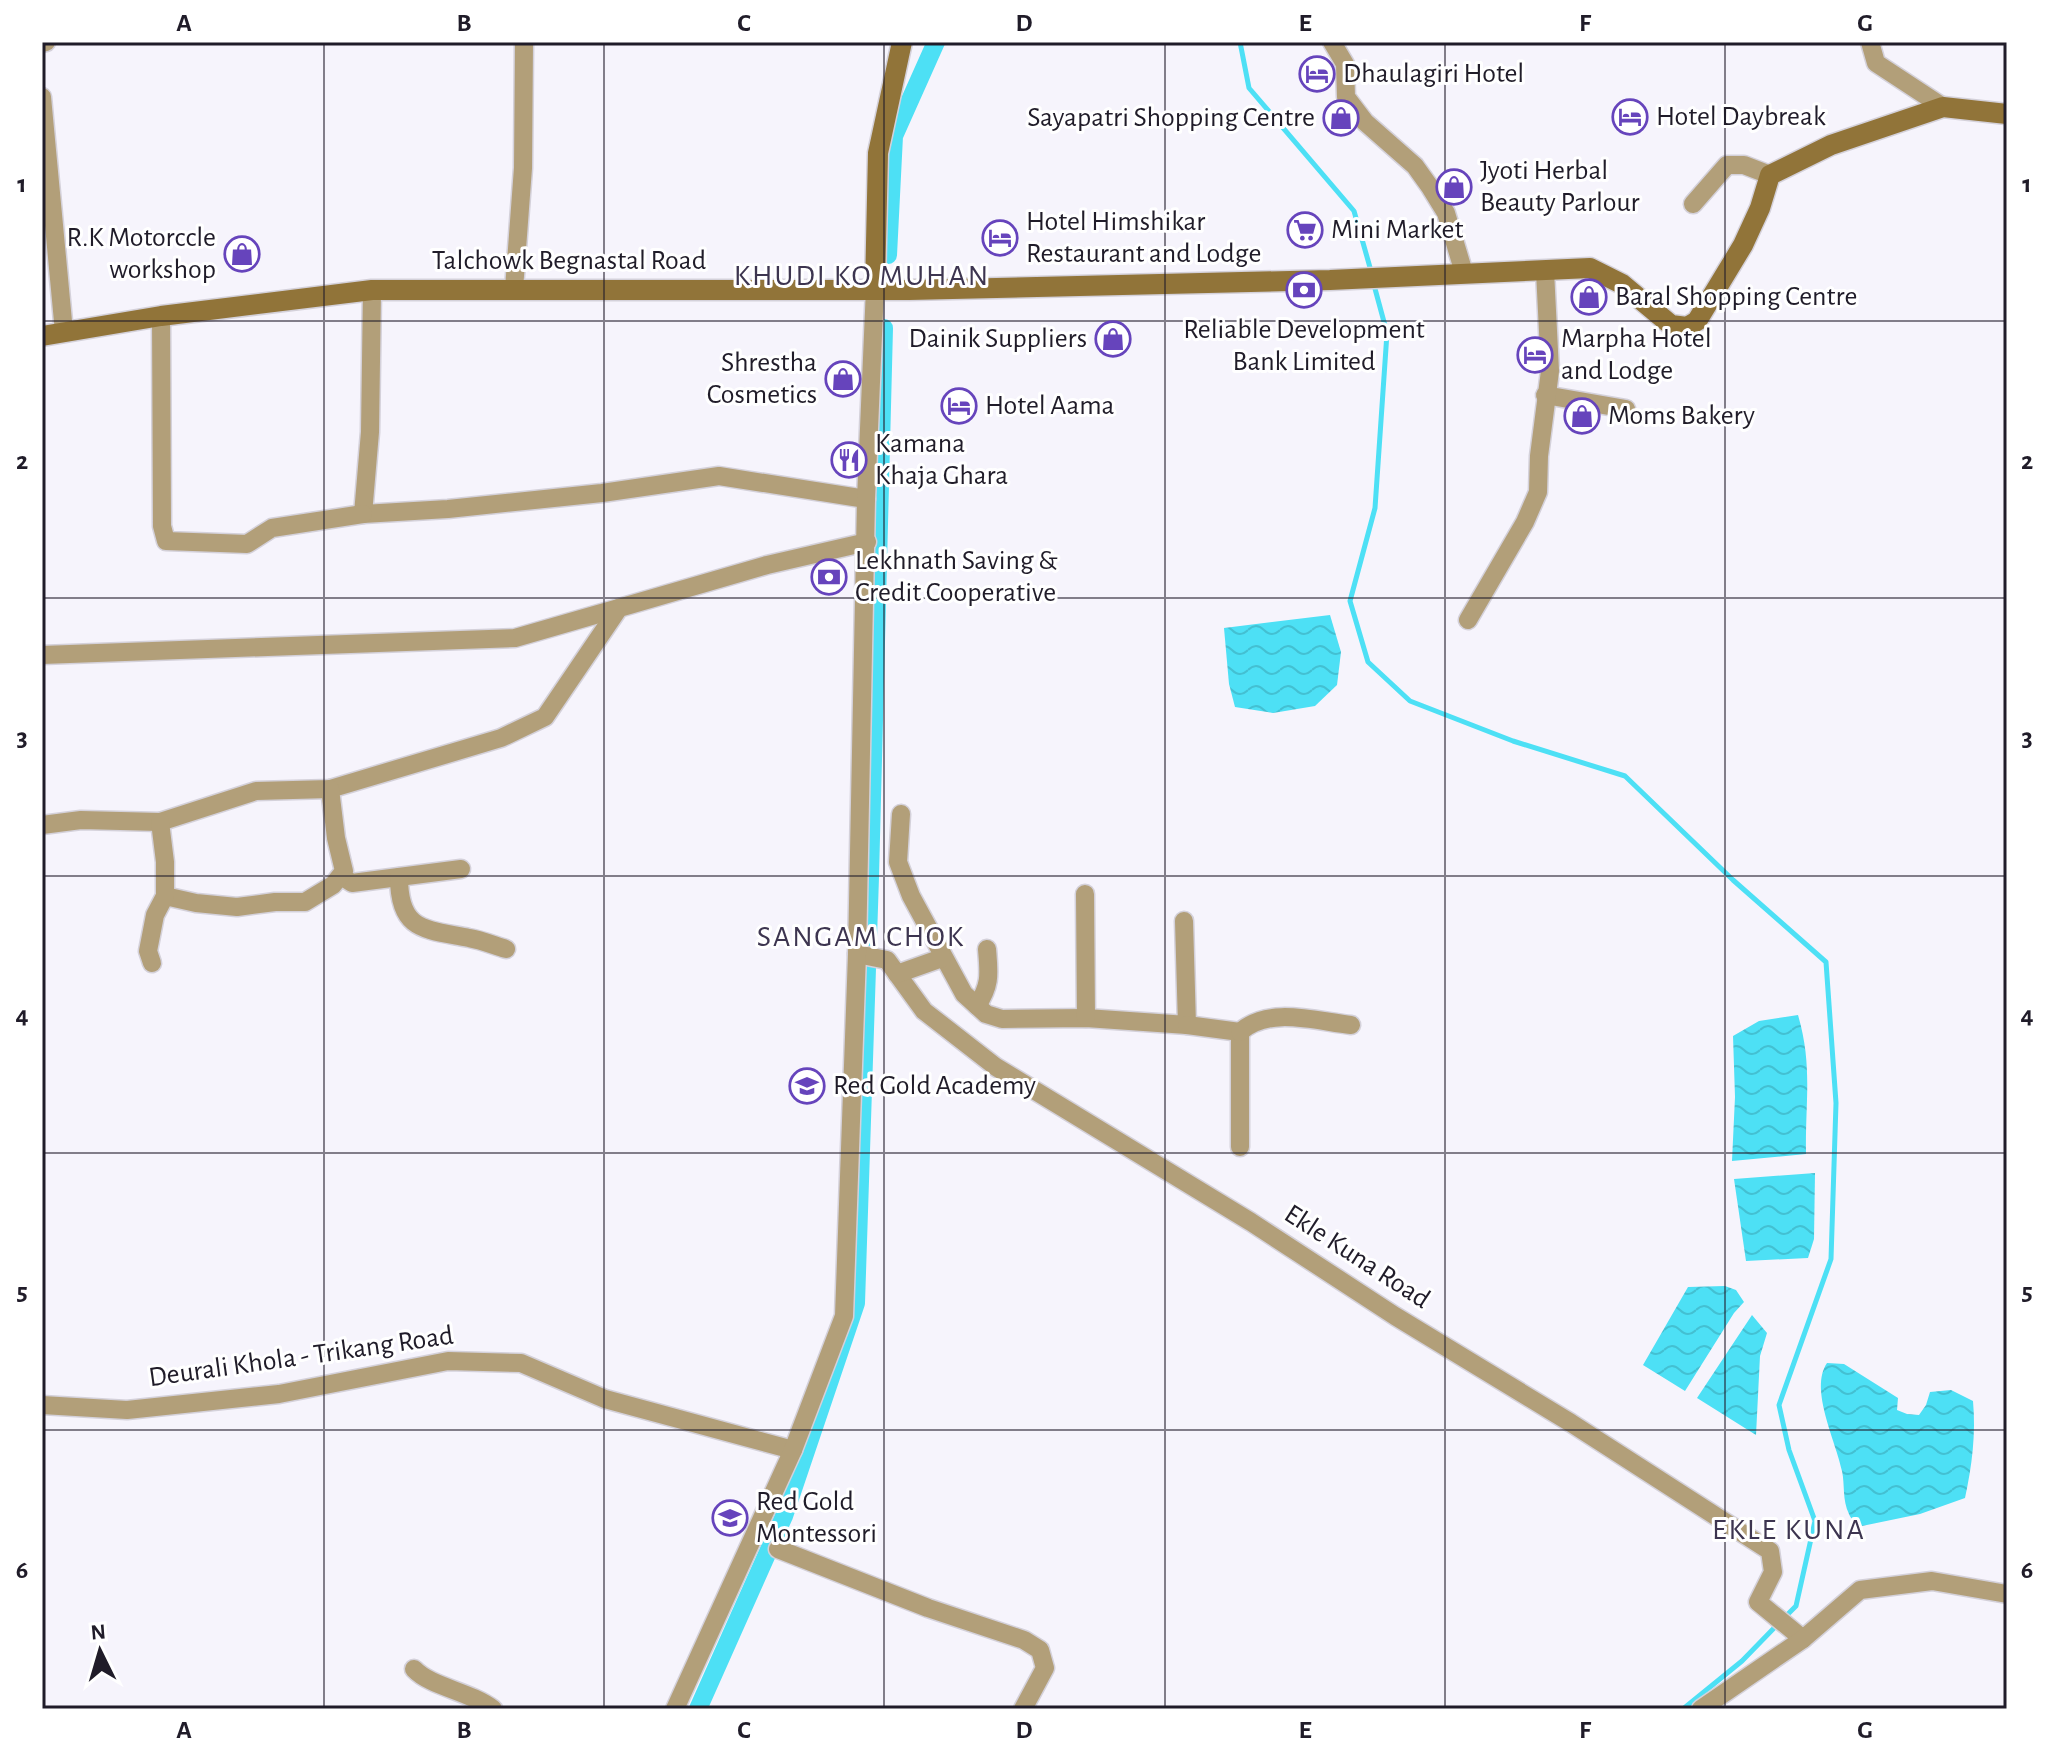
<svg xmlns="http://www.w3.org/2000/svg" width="2049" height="1751" font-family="'Alegreya Sans',sans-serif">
<defs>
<pattern id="water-waves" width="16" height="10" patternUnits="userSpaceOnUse" patternTransform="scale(2)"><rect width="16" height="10" fill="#4de0f5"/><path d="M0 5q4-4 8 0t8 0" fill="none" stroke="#43c0d2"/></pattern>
</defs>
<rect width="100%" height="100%" fill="#f6f4fc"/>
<!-- water -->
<g fill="url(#water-waves)">
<polygon points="1330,615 1341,652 1337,685 1315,706 1273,713 1235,707 1229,684 1224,628"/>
<path d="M1798 1015C1813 1066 1805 1102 1806 1154L1732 1161 1735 1097 1733 1036 1759 1021Z"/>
<polygon points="1815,1173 1814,1239 1808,1258 1746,1261 1734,1179"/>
<polygon points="1725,1286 1736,1290 1744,1302 1734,1313 1685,1391 1643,1365 1688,1287"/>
<polygon points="1752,1315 1767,1333 1760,1356 1756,1435 1697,1398"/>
<path d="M1827 1363 1844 1364 1898 1398 1897 1410 1907 1414 1919 1415 1926 1405 1930 1392 1951 1390 1973 1401C1976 1434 1972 1466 1965 1498L1920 1514 1862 1526C1856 1522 1851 1520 1849 1514 1842 1500 1845 1485 1842 1471 1836 1441 1809 1389 1827 1363Z"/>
</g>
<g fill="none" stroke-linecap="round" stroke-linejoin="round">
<!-- stream -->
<g stroke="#4de0f5" stroke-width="5">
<polyline points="1240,42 1249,88 1354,211 1371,271"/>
<polyline points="1374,285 1387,333 1375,508 1350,601 1368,662 1410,701 1513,741 1625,776 1733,880 1826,962 1836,1103 1831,1259 1779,1405 1789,1450 1815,1521 1796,1606 1784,1618"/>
<polyline points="1683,1709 1742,1661 1777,1625"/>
</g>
<!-- canal -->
<g stroke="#4de0f5" stroke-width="18">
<polyline points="888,255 894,136 936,42"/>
<polyline points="698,1709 784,1516 856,1303 870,877 884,328"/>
</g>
<defs>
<g id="street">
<polyline points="1332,42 1345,64 1346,97 1365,122 1415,166 1430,187 1446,213 1464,273"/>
<polyline points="1870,42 1876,63 1943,107"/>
<polyline points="42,43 46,42"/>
<polyline points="42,97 64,332"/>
<polyline points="1693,204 1727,165 1744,165 1770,175"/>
<polyline points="514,289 523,168 524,42"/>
<polyline points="372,290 370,432 363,514 448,509 602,493 719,476 866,499"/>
<polyline points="161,316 162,526 166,541 247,544 272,528 363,514"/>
<polyline points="1545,395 1626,409"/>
<polyline points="1468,620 1525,522 1538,492 1539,456 1550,371 1545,271"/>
<polyline points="42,655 515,638 619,608"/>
<polyline points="901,814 898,862 911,896 964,994 986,1014 1002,1019 1086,1018 1187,1025 1184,921"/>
<polyline points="42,825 81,820 160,822 256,791 330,789 501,738 545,717 619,608 767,565 867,542"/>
<polyline points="341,876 352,883 461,869"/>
<path d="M399 877C399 931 424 929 469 938 481 940 493 945 506 949"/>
<polyline points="1085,894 1086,1018"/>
<polyline points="165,896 196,903 237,907 275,902 305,902 333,885 344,871 336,838 330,789"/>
<polyline points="857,954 887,960 924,1011 996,1067 1251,1222 1395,1316 1571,1423 1770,1551 1773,1572 1758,1602 1803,1639"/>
<polyline points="152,963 148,951 155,915 165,896 165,862 160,822"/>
<polyline points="897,974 942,958"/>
<path d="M977 1006C991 984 989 974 987 949"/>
<polyline points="1187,1025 1240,1032 1240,1147"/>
<path d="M1240 1032C1269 1006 1315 1021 1351 1025"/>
<polyline points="42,1405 127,1410 279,1394 448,1361 521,1363 605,1399 793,1450"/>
<polyline points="778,1549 928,1608 1024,1640 1040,1650 1045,1668 1023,1709"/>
<path d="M414 1669C431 1687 469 1691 493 1709"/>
<polyline points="675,1709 793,1450 844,1316 857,954 866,499 875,288"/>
<polyline points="1701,1709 1803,1639 1860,1590 1932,1581 2007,1594"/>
</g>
<g id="secondary">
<polyline points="875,288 878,153 902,42"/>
<polyline points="42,336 161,316 372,290 909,290 1330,280 1590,268 1622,284 1671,325 1687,327 1697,321 1743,245 1760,208 1770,175 1831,145 1943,107 2007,114"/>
</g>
</defs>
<!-- street casing -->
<use href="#street" stroke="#d4d1da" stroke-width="21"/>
<!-- secondary casing -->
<use href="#secondary" stroke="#d4d1da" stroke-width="23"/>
<!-- street -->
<use href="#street" stroke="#b29f79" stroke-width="18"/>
<!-- secondary -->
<use href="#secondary" stroke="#917439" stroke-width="20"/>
</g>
<!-- grid -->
<path fill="none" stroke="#201c29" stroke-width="2" stroke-opacity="0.55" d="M324 42V1709M604 42V1709M884 42V1709M1165 42V1709M1445 42V1709M1725 42V1709M42 321H2007M42 598H2007M42 876H2007M42 1153H2007M42 1430H2007"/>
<!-- icons -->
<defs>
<symbol id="hotel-ring" viewBox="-11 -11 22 22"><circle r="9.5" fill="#fff" stroke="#6644bc" stroke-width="1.5"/><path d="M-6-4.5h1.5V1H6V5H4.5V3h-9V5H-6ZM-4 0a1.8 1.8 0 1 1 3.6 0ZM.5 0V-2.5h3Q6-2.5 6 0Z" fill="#6644bc"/></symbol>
<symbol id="shop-ring" viewBox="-11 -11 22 22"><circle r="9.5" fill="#fff" stroke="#6644bc" stroke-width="1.5"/><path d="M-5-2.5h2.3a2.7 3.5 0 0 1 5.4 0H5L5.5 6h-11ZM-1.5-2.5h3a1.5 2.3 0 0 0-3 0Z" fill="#6644bc"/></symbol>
<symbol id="supermarket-ring" viewBox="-11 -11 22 22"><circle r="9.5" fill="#fff" stroke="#6644bc" stroke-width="1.5"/><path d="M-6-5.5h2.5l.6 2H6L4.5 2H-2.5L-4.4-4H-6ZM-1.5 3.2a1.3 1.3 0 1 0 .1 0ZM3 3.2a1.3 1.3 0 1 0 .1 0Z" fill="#6644bc"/></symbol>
<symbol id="bank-ring" viewBox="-11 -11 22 22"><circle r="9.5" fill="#fff" stroke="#6644bc" stroke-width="1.5"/><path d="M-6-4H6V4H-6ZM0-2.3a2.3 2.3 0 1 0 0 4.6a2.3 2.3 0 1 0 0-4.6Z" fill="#6644bc"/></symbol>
<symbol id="restaurant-ring" viewBox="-11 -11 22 22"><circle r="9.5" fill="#fff" stroke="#6644bc" stroke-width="1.5"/><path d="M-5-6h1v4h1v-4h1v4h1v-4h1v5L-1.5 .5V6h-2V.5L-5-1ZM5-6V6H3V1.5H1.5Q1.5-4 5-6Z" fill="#6644bc"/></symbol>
<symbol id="school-ring" viewBox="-11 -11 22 22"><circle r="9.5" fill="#fff" stroke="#6644bc" stroke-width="1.5"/><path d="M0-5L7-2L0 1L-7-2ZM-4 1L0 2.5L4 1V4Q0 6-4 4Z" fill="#6644bc"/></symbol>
</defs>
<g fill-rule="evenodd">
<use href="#hotel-ring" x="1297" y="54" width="40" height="40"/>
<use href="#hotel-ring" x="1610" y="97" width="40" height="40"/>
<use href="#shop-ring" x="1321" y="98" width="40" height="40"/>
<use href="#shop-ring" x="1434" y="167" width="40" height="40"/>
<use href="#supermarket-ring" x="1285" y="210" width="40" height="40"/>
<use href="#hotel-ring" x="980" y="218" width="40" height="40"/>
<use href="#shop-ring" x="222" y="234" width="40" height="40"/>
<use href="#bank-ring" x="1284" y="270" width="40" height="40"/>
<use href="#shop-ring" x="1569" y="277" width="40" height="40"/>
<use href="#shop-ring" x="1093" y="319" width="40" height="40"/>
<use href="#hotel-ring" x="1515" y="335" width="40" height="40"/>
<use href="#shop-ring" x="823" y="359" width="40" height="40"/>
<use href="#hotel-ring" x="939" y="386" width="40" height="40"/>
<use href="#shop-ring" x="1562" y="396" width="40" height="40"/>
<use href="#restaurant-ring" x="829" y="440" width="40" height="40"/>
<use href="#bank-ring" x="809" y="557" width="40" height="40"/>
<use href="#school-ring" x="787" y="1066" width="40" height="40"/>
<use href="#school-ring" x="710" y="1498" width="40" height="40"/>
</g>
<g text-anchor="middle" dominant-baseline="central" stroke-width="6" stroke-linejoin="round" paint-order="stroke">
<!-- poi labels -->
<g font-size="28" fill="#201c29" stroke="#fff" text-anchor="start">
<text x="1343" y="74">Dhaulagiri Hotel</text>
<text x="1656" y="117">Hotel Daybreak</text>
<text x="1315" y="118" text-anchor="end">Sayapatri Shopping Centre</text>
<text x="1480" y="171">Jyoti Herbal<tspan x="1480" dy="32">Beauty Parlour</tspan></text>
<text x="1026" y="222">Hotel Himshikar<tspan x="1026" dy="32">Restaurant and Lodge</tspan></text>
<text x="1331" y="230">Mini Market</text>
<text x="216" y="238" text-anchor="end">R.K Motorccle<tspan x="216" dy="32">workshop</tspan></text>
<text x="1615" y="297">Baral Shopping Centre</text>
<text x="1304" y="330" text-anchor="middle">Reliable Development<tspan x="1304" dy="32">Bank Limited</tspan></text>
<text x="1087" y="339" text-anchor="end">Dainik Suppliers</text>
<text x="1561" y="339">Marpha Hotel<tspan x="1561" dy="32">and Lodge</tspan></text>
<text x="817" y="363" text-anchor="end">Shrestha<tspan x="817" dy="32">Cosmetics</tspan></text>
<text x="985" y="406">Hotel Aama</text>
<text x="1608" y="416">Moms Bakery</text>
<text x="875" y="444">Kamana<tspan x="875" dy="32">Khaja Ghara</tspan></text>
<text x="855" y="561">Lekhnath Saving &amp;<tspan x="855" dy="32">Credit Cooperative</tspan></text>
<text x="833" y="1086">Red Gold Academy</text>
<text x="756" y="1502">Red Gold<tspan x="756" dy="32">Montessori</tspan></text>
</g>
<!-- street labels -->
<g font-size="28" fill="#201c29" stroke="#fff">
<text x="569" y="261">Talchowk Begnastal Road</text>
<text transform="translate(1357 1257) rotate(33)">Ekle Kuna Road</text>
<text transform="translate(301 1357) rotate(-8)">Deurali Khola - Trikang Road</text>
</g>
<!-- neighbourhood labels -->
<g font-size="30" letter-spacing="2" fill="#3d3550" stroke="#fff">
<text x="862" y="276">KHUDI KO MUHAN</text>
<text x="861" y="937">SANGAM CHOK</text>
<text x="1789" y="1530">EKLE KUNA</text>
</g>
</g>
<!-- border -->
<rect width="2049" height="1751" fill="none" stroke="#ffffff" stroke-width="88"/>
<!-- north arrow -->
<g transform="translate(100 1651) rotate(355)" stroke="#ffffff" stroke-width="6" paint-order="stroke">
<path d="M0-6L14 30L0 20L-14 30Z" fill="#201c29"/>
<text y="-12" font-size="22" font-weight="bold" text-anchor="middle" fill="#201c29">N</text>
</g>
<rect x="44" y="44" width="1961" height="1663" fill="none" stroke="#201c29" stroke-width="3"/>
<g font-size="26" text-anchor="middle" font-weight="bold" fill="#201c29">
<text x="184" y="31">A</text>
<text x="464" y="31">B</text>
<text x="744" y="31">C</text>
<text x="1024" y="31">D</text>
<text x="1305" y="31">E</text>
<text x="1585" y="31">F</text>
<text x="1865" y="31">G</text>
<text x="22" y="192">1</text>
<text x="2027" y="192">1</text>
<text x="22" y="469">2</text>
<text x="2027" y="469">2</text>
<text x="22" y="746">3</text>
<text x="2027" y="746">3</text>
<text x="22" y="1023">4</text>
<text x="2027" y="1023">4</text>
<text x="22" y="1300">5</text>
<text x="2027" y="1300">5</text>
<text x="22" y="1578">6</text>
<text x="2027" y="1578">6</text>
<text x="184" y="1738">A</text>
<text x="464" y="1738">B</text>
<text x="744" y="1738">C</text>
<text x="1024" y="1738">D</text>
<text x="1305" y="1738">E</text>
<text x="1585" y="1738">F</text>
<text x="1865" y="1738">G</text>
</g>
</svg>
